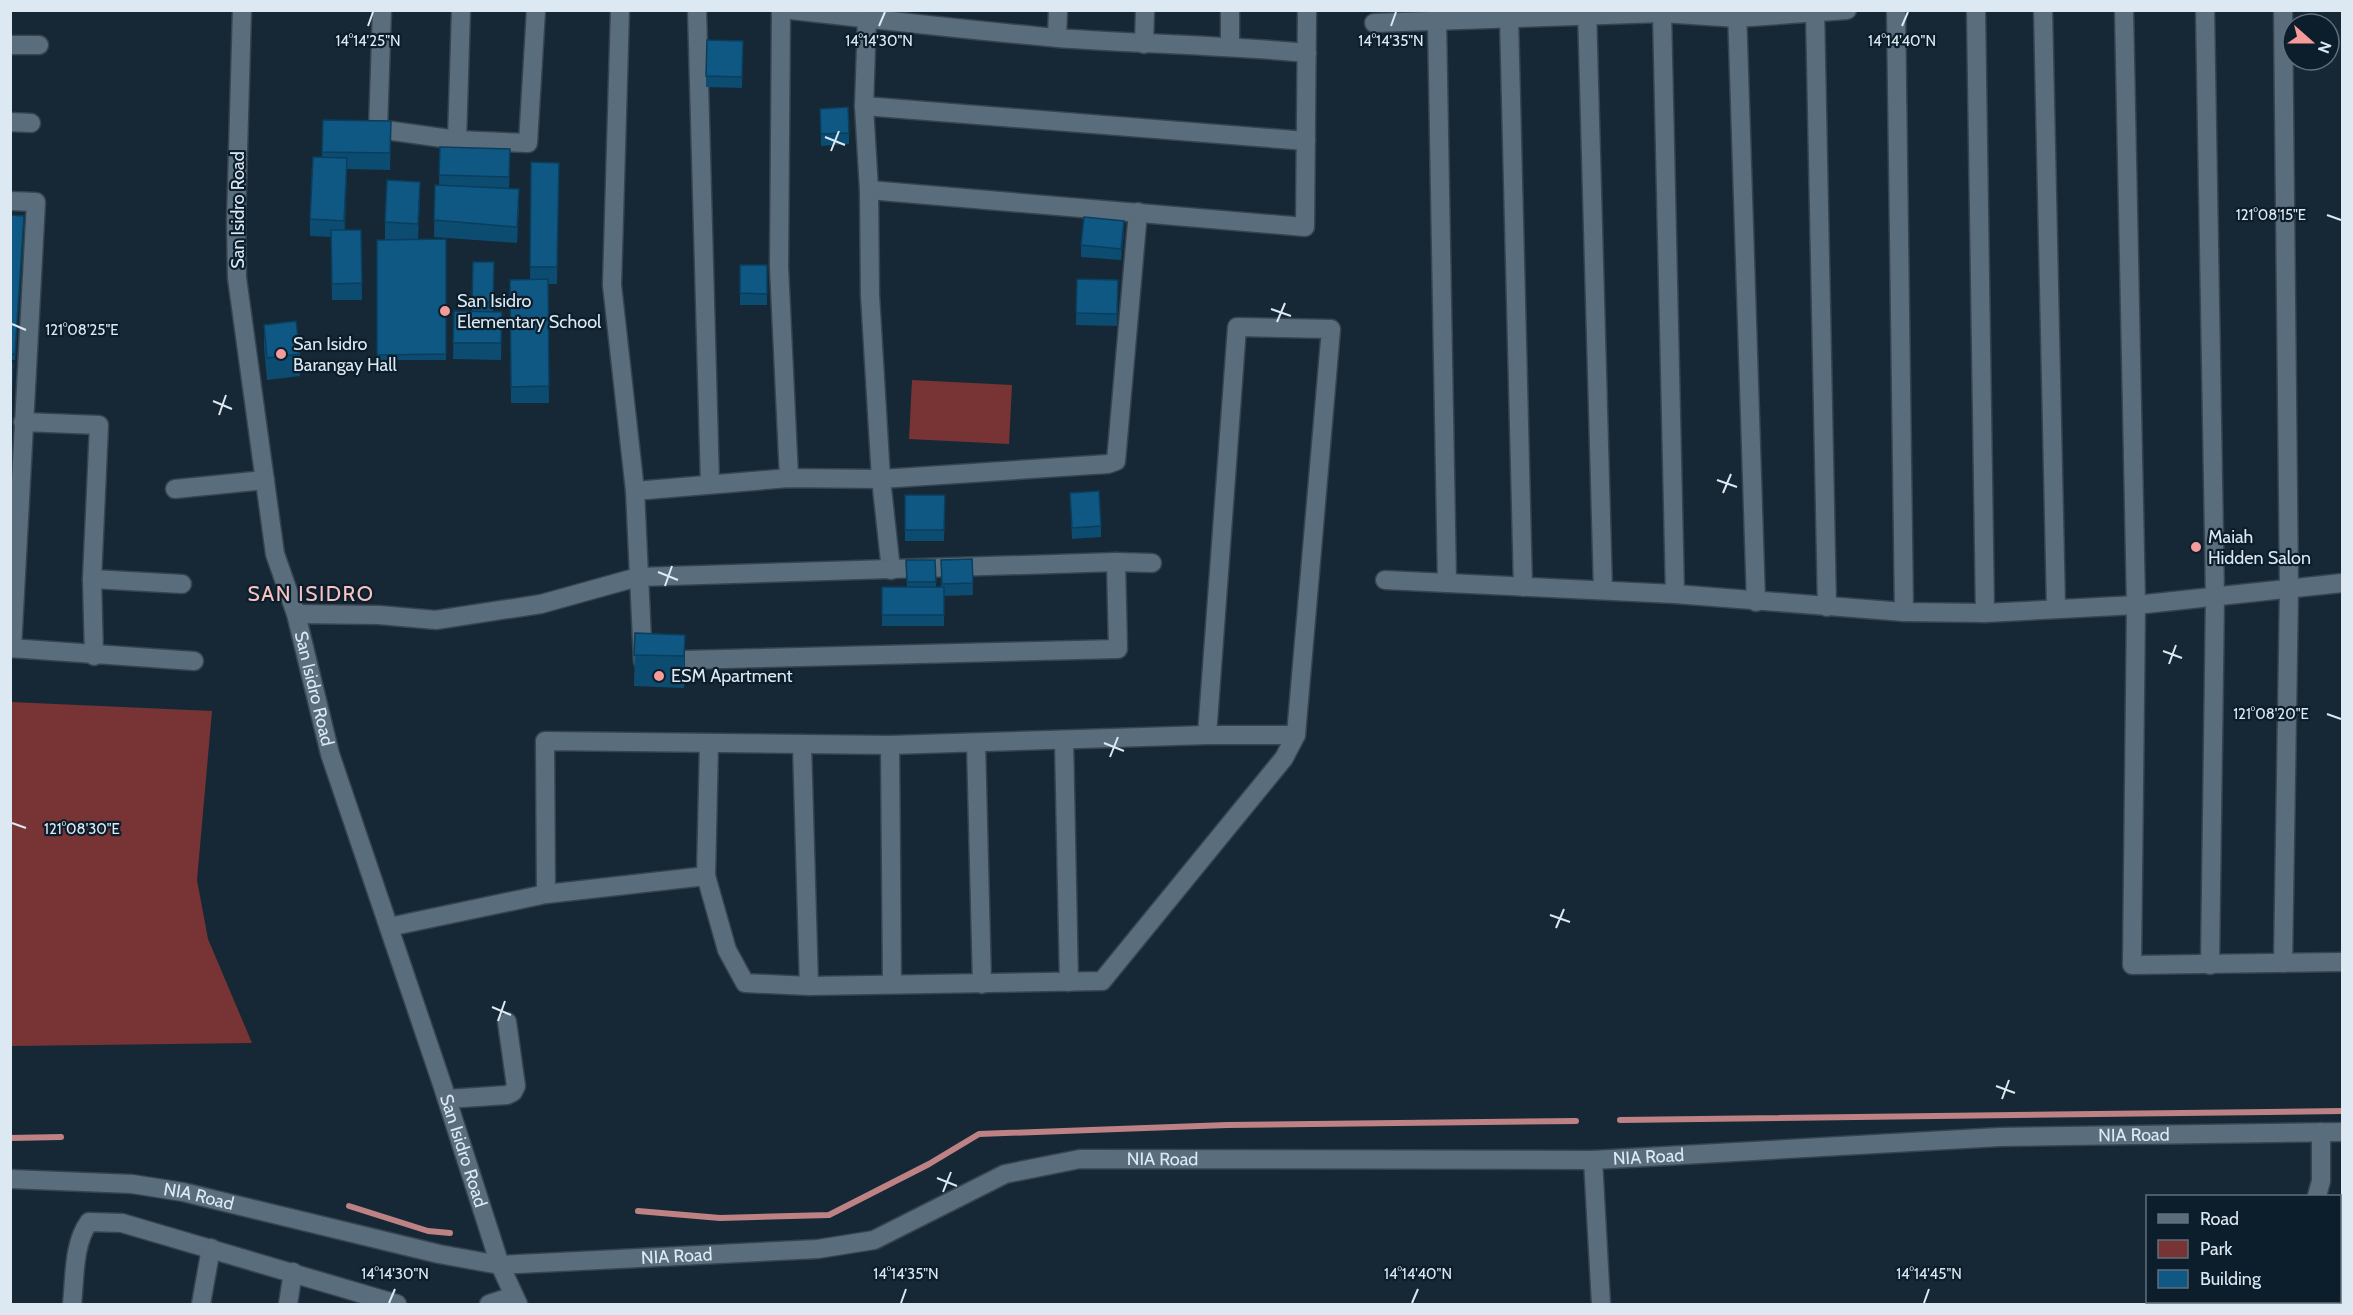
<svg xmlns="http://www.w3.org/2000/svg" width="2353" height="1315" font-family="Cabin,sans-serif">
<rect width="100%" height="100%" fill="#162835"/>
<!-- green -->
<g fill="#783435">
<polygon points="912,380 1012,385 1009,444 909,439"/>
<polygon points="11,702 212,711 197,880 208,939 252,1043 11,1046"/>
</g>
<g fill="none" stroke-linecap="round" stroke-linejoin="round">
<!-- stream -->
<g stroke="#be8184" stroke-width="6">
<polyline points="1620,1120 2342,1111"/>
<polyline points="10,1138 61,1137"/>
<polyline points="349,1206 428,1231 450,1233"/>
<polyline points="638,1211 720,1218 829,1215 929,1164 979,1134 1227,1125 1576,1121"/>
</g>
<defs>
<g id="minor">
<path id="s1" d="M242 10 236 221 237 278 275 554 296 614 330 754 442 1084 500 1265 518 1304"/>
<polyline points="382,10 378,129 457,140 528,143 536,10"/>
<polyline points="620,10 612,285 635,491 643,661 1118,649 1116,562"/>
<polyline points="697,10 710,484"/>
<polyline points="781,10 779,267 789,478"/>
<path d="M791 10C880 20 969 30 1058 38 1141 44 1224 45 1307 53"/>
<polyline points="1587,10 1603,590"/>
<polyline points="1737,10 1756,602"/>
<polyline points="1815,10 1827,607"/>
<polyline points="1896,10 1904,612"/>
<polyline points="1976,10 1985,613"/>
<polyline points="2043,10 2056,608"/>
<polyline points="2124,10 2136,605 2132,965 2342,962"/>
<polyline points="2205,10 2215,597 2210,965"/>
<polyline points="2283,10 2289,590 2283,963"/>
<polyline points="1662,13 1675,594"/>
<polyline points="867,18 864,106 869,190 870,295 881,479 891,570"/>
<polyline points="1509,18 1523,587"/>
<polyline points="1437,21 1447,583"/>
<polyline points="1374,23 1662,13 1737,18 1847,10"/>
<polyline points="1057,37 1058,10"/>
<polyline points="1144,44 1145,10"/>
<polyline points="10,45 39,45"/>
<polyline points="1230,46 1230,10"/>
<polyline points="864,106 1306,141"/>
<polyline points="10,122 31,123"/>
<polyline points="457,140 461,10"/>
<polyline points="869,190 1305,227 1307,10"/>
<polyline points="10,201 36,202 12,648"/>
<polyline points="23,422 99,425 92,579 94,656"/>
<polyline points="175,489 265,480"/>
<polyline points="635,491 789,478 881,479 1108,464 1116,461 1138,212"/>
<polyline points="92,579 182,584"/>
<polyline points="1385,580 1675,594 1904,612 1985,613 2136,605 2342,583"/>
<polyline points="296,614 379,615 436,620 541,604 638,577 1116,562 1152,563"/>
<polyline points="10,648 194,661"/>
<polyline points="1064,741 1069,982"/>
<polyline points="976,743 982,984"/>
<polyline points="802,744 809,986"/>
<polyline points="890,745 892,983"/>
<polyline points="706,876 709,743"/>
<polyline points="546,894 545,741 890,745 1207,735 1296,735"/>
<polyline points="389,927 546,894 706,876 727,950 745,983 809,986 1102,981 1284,758 1296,735 1331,329 1237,327 1207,735"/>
<polyline points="447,1099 507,1095 513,1092 516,1086 507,1022"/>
<polyline points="1593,1160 1601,1304"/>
<path id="s2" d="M10 1179 132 1184 183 1192 439 1254 500 1265 818 1249 874 1240 1005 1174 1080 1159 1593 1160 2000 1137 2342 1132"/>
<polyline points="2317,1196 2321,1181 2321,1132"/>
<polyline points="2326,1302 2327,1304"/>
<path d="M72 1304C75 1278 73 1244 89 1222L122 1223 397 1304"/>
<polyline points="201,1304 211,1248"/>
<polyline points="288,1304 293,1272"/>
<polyline points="489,1304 514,1296"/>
</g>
</defs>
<!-- minor casing -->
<use href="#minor" stroke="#37444f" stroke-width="21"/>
<!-- minor -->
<use href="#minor" stroke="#596d7d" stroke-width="18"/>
</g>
<!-- wall -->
<g fill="#0c4c71">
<polygon points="743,52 742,88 706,87 706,76"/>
<polygon points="820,109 849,133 849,144 821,146"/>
<polygon points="323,120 391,121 390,170 347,169 345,230 361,230 362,300 332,300 331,237 310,236 310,219 322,157"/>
<polygon points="440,147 510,165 509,189 519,206 517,243 434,237 435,185 439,185"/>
<polygon points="531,162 559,163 557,284 548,284 549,403 511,403 510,280 530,279"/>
<polygon points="420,198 418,240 446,239 446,360 377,360 377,240 404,240 385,239 385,222"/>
<polygon points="10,215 24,216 15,360 10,360"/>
<polygon points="1124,232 1121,260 1081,257 1081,245"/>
<polygon points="473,262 494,262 493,312 502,312 501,360 453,359 454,311 472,311"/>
<rect x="740" y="265" width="27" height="40"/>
<polygon points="1077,279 1118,280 1117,326 1076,325"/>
<polygon points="264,325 300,354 300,376 267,380 264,347"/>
<polygon points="1070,493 1101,526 1101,537 1072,539"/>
<polygon points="905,495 945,495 944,541 905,541"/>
<polygon points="972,559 973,595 944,596 944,626 882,626 882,587 907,587 906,560 935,560 936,587 941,587 941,560"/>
<polygon points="635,633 685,635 684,688 634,686"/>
</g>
<!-- shaded-wall -->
<g fill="#0a3e5c">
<polygon points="347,158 347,175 344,238 344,221"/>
<polygon points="420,182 420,198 418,240 418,224"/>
<polygon points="1124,221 1124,232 1121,260 1121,249"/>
<polygon points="685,635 685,666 684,688 684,656"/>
</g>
<!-- building -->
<g fill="#0e5883" stroke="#0a3e5c" stroke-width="1.5">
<polygon points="707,40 743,41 742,77 706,76"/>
<polygon points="848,107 849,133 821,134 820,109"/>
<polygon points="323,120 391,121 390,153 322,152"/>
<polygon points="440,147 510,149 509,177 439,175"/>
<polygon points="313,157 347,158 344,221 310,219"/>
<polygon points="531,162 559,163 557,267 530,267"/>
<polygon points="387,180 420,182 418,224 385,222"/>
<polygon points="435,185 519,189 517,227 434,220"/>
<polygon points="10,215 24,216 15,354 10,354"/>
<polygon points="1084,217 1124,221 1121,249 1081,245"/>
<polygon points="331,230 361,230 362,283 332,284"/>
<polygon points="446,239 446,354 377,355 377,240"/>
<polygon points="473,262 494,262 493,302 472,302"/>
<polygon points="740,265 767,265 767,294 740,293"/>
<polygon points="548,279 549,386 511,387 510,280"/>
<polygon points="1077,279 1118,280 1117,314 1076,313"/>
<polygon points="454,311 502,312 501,343 453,343"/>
<polygon points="296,321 300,354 267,358 264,325"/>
<polygon points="10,364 13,364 10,414"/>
<polygon points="1099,491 1101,526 1072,528 1070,493"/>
<polygon points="905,495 945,495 944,530 905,530"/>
<polygon points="972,559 973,583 942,584 941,560"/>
<polygon points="906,560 935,560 936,582 907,582"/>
<rect x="882" y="587" width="62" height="28"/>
<polygon points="635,633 685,635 684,656 634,655"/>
</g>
<!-- ticks -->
<path fill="none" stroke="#dde9f2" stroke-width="2" d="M368 26 373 12M879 26 885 12M1391 26 1396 12M1902 26 1908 12M825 137 845 145M831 151 839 131M2327 215 2341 220M1271 309 1291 316M1277 322 1285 303M12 324 26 330M213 401 232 409M219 415 226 395M1717 480 1737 487M1723 493 1731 474M658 572 678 580M665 586 672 566M2163 651 2182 658M2169 664 2176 645M2327 714 2341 719M1104 743 1124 751M1110 757 1118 737M12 823 26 828M1550 915 1570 922M1556 928 1564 909M492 1007 511 1015M498 1021 505 1001M1996 1086 2015 1093M2002 1099 2009 1080M937 1178 957 1186M943 1192 951 1172M389 1303 395 1289M901 1303 906 1289M1412 1303 1418 1289M1924 1303 1929 1289"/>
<!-- markers -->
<g fill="#f59b99" stroke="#0c1e2b" stroke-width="2">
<circle cx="445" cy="311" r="6"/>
<circle cx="281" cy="354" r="6"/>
<circle cx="2196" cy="547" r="6"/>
<circle cx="659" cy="676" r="6"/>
</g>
<g text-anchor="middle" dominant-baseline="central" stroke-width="4.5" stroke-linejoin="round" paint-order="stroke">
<!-- street labels -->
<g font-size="18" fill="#dde9f2" stroke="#0c1e2b">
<text transform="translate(238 210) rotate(-90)">San Isidro Road</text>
<text stroke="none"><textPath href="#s1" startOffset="687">San Isidro Road</textPath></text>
<text stroke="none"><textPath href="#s2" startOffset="2152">NIA Road</textPath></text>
<text stroke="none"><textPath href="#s1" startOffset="1173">San Isidro Road</textPath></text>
<text stroke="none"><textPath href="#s2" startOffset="1666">NIA Road</textPath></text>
<text stroke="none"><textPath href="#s2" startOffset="1180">NIA Road</textPath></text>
<text stroke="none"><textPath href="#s2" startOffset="190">NIA Road</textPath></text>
<text stroke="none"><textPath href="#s2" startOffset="676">NIA Road</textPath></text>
</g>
<!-- poi labels -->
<g font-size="18" fill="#dde9f2" stroke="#0c1e2b" text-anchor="start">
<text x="457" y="301">San Isidro<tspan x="457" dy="21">Elementary School</tspan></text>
<text x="293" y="344">San Isidro<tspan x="293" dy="21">Barangay Hall</tspan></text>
<text x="2208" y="537">Maiah<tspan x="2208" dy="21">Hidden Salon</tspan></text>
<text x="671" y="676">ESM Apartment</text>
</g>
<!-- quarter labels -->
<g font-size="21" letter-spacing="1.5" fill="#f8c3c1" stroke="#0c1e2b">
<text x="311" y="593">SAN ISIDRO</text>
</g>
</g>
<g font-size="15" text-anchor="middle" fill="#dde9f2" stroke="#0c1e2b" stroke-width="4.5" stroke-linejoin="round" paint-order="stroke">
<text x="1391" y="46">14°14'35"N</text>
<text x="368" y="46">14°14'25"N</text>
<text x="879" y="46">14°14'30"N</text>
<text x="1902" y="46">14°14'40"N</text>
<text x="2271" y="220">121°08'15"E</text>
<text x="82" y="335">121°08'25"E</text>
<text x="2271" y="719">121°08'20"E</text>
<text x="82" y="834">121°08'30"E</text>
<text x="395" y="1279">14°14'30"N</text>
<text x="906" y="1279">14°14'35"N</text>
<text x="1418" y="1279">14°14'40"N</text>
<text x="1929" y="1279">14°14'45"N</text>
</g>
<!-- border -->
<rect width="2353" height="1315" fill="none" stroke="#dde9f2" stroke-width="24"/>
<!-- legend -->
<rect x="2146" y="1195" width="195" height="108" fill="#0c1e2b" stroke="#606f7b" stroke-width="1.5"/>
<rect x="2158" y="1214" width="30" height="9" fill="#596d7d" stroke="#606f7b" stroke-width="1.5"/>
<text x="2200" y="1225" font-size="18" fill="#dde9f2">Road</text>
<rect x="2158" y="1240" width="30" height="18" fill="#783435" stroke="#606f7b" stroke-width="1.5"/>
<text x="2200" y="1255" font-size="18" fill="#dde9f2">Park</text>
<rect x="2158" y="1270" width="30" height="18" fill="#0e5883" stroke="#606f7b" stroke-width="1.5"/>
<text x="2200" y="1285" font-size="18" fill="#dde9f2">Building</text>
<!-- north arrow -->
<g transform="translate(2311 42) rotate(111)"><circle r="28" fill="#0c1e2b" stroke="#606f7b" stroke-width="1.5"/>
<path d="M0-4.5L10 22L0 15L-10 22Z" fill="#f59b99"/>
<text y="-9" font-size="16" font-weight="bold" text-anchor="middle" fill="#dde9f2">N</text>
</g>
</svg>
